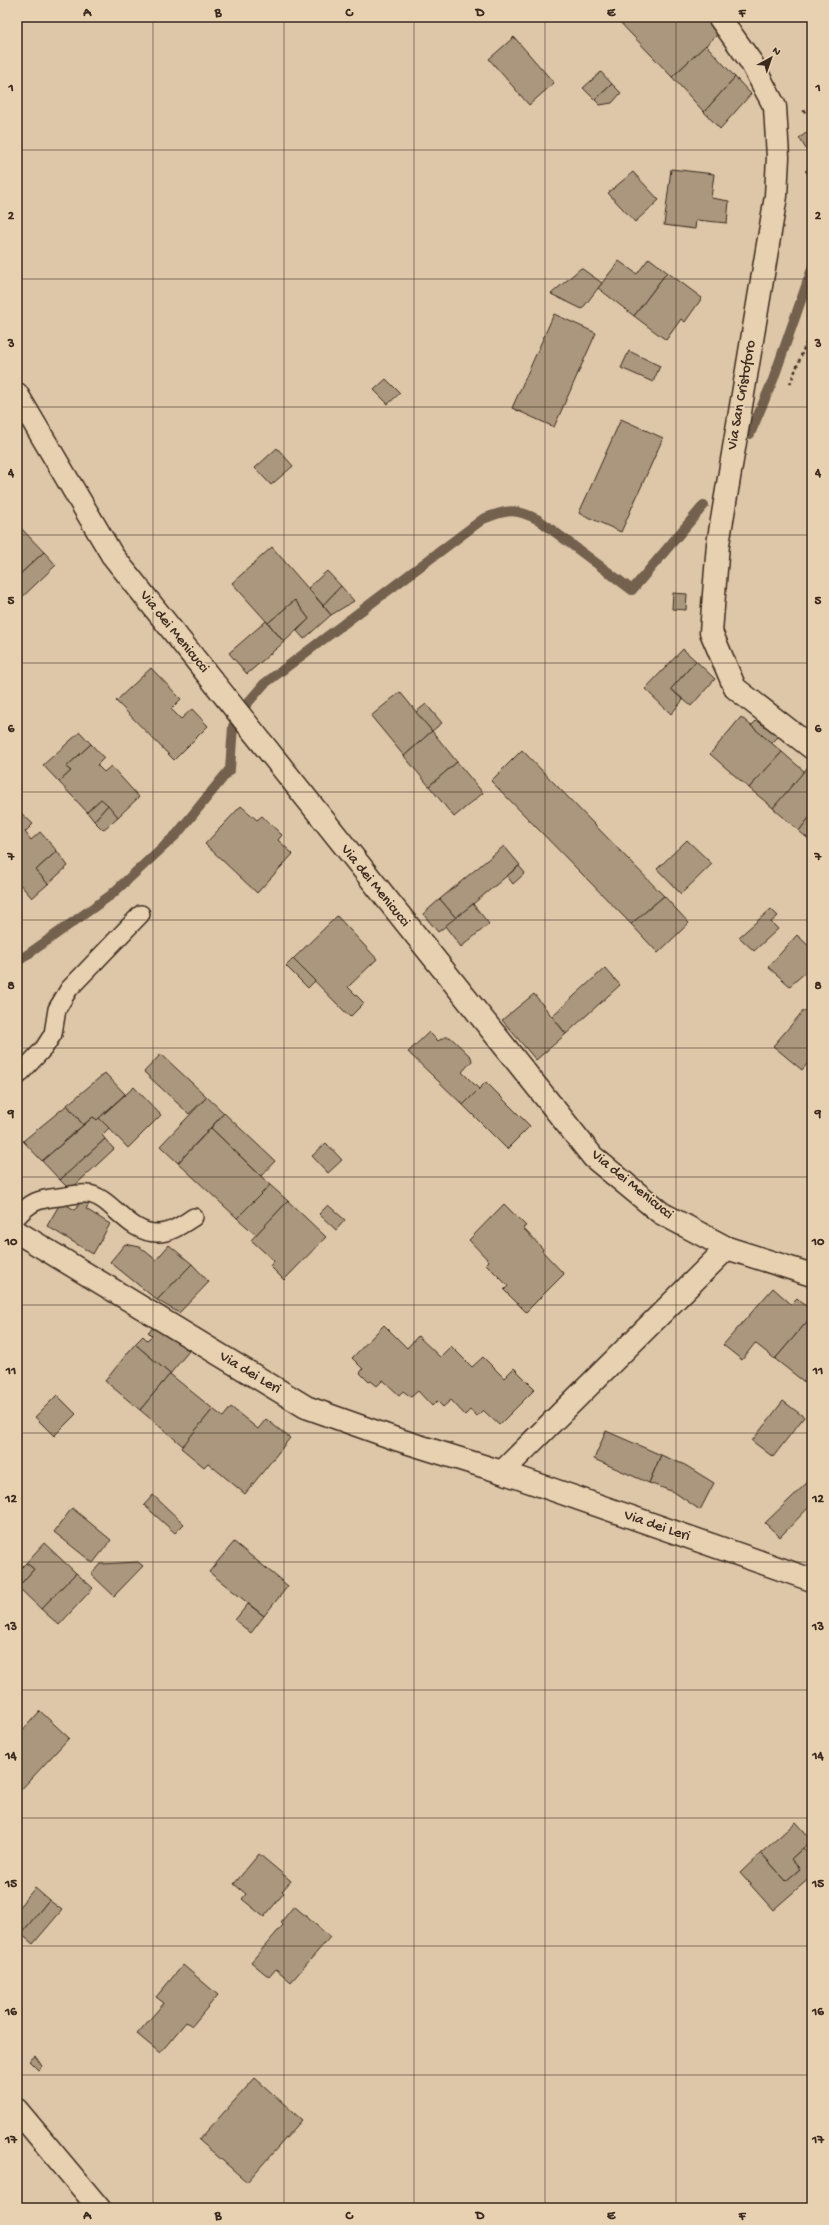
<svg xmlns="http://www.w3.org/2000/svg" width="829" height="2225" font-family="'Gochi Hand',sans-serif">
<rect width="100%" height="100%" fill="#dec7a8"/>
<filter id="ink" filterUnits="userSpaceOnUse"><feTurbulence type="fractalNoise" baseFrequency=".025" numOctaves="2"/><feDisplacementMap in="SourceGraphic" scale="8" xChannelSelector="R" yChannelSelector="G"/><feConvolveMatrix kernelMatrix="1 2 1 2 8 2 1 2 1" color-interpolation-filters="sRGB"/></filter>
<g filter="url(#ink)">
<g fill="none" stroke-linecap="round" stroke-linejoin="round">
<!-- stream -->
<g stroke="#73604e" stroke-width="10">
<polyline points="750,434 773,380 812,269"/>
<path d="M246 705 264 684 483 519C508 509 515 508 539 520L632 590 704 505"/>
<polyline points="17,962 111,895 177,834 230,769 233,726"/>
</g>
</g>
<!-- building -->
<g fill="#aa977e" stroke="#3b2a1e">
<polygon points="615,17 705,17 719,33 672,77"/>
<polygon points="514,37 554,83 529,105 489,59"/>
<polygon points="706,45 735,77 704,112 672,77"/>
<polygon points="601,72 612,84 595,100 583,88"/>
<polygon points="735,77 751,94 720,129 704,112"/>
<polygon points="612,84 621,93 612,103 600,105 595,100"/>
<polygon points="812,129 812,158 799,138"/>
<polygon points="671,169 714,174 711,198 729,201 727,223 696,220 695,229 664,225"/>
<polygon points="633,172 659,200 635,222 608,193"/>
<polygon points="649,258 667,272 634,316 598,288 619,261 637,274"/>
<polygon points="581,268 602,283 582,309 551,294"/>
<polygon points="667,272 702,298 685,322 681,319 666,340 634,316"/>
<polygon points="554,314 596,333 554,427 512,408"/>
<polygon points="629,351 660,366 653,382 621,368"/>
<polygon points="386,379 400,393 388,404 374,390"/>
<polygon points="621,419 663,438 621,532 579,513"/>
<polygon points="277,448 293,466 271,485 255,468"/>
<polygon points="17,524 44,552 17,577"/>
<polygon points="272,547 331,615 304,639 297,631 309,619 295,600 268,623 232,583"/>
<polygon points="44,552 56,565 17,602 17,577"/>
<polygon points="327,571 341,586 323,605 308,588"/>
<polygon points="341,586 354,601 331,615 323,605"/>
<polygon points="673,593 687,594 686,610 672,609"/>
<polygon points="295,600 309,619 284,642 268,623"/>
<polygon points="266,621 284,642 247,674 229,653"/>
<polygon points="683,649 696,661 671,689 683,700 671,714 645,689"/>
<polygon points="696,661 715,679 691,706 671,689"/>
<polygon points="151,668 181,699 171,709 181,719 192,709 208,726 174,760 116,701"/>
<polygon points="400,692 432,731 404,756 371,716"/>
<polygon points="426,704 442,723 432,731 416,712"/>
<polygon points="761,716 781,734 771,744 751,726"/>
<polygon points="741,717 782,752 749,788 710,754"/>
<polygon points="432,731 457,762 429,786 404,756"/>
<polygon points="80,732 91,744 66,767 71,771 59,782 43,765"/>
<polygon points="91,744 104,758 97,765 104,772 111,766 139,797 118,817 101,799 87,812 59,782 71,771 66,767"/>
<polygon points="522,750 664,896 631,924 491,781"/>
<polygon points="782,752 805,772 773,808 749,788"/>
<polygon points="457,762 483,793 454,817 429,786"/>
<polygon points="812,762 812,814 799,831 773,808"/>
<polygon points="101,799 108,805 94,821 87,812"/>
<polygon points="108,805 118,817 103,830 94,821"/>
<polygon points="241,806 257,820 262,816 282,835 278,840 293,854 257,893 205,844"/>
<polygon points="20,812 33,824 25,832 31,840 40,832 57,851 36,870 48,884 32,898 17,881 17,815"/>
<polygon points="812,814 812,842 799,831"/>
<polygon points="687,840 712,864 681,894 657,869"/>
<polygon points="504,846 520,865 456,918 440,899"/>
<polygon points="57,851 68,866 48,884 36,870"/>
<polygon points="519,866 525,873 513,884 507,876"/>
<polygon points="664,896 689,923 658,953 631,924"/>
<polygon points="440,899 456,918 438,932 423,914"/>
<polygon points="473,904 489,924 461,947 445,926"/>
<polygon points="771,909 778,916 771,922 778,929 754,951 739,937"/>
<polygon points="337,916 377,959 348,987 364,1003 350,1017 293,959"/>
<polygon points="797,935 812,949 812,976 807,971 790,986 768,967"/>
<polygon points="293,959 315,981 308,988 286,966"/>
<polygon points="605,968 620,985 566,1034 552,1016"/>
<polygon points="534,994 566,1034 536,1060 502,1020"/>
<polygon points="804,1010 812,1017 812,1058 802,1070 773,1046"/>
<polygon points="429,1032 438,1041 445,1037 450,1037 471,1057 472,1061 462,1072 479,1089 463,1105 408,1052"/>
<polygon points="161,1054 207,1097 189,1114 144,1072"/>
<polygon points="105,1073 125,1094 97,1120 93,1117 83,1125 67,1105"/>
<polygon points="486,1082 530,1126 507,1149 463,1105"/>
<polygon points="134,1087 161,1115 128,1148 99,1118"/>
<polygon points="207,1097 224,1113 178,1163 160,1146"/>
<polygon points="67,1105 83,1125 42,1161 23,1141"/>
<polygon points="224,1113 275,1161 261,1176 211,1128"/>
<polygon points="93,1117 97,1120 99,1118 109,1128 102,1135 105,1139 60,1180 42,1161"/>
<polygon points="211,1128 270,1185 237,1218 178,1163"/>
<polygon points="105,1139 114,1149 70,1190 60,1180"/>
<polygon points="326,1143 342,1160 328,1173 312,1156"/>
<polygon points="270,1185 288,1201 256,1235 237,1218"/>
<polygon points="82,1200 89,1204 86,1209 110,1224 93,1254 47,1226 61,1202 75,1210"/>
<polygon points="288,1201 326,1237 284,1280 270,1266 274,1261 251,1240"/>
<polygon points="504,1204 526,1226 523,1228 543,1249 542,1251 564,1274 526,1312 504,1290 508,1286 486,1264 489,1261 469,1240"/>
<polygon points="328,1205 345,1220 336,1230 319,1214"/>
<polygon points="125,1244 140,1247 156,1260 169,1245 192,1264 157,1300 110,1262"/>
<polygon points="192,1264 209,1282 179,1313 157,1300"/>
<polygon points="773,1288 791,1304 797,1298 812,1312 812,1316 775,1359 755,1343 742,1360 723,1345"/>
<polygon points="812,1316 812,1388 775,1359"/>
<polygon points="157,1325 189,1351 170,1374 135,1344 143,1336 147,1340 152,1336 148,1332"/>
<polygon points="384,1325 407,1348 418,1336 440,1357 451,1346 472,1367 483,1357 504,1378 514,1368 535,1389 499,1425 483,1410 477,1416 470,1410 465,1415 451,1400 443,1407 437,1401 432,1406 418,1391 411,1397 403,1391 399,1395 383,1380 377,1386 371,1381 369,1382 360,1373 363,1369 352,1358"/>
<polygon points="135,1344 170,1374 140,1410 105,1381"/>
<polygon points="170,1374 213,1409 183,1446 140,1410"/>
<polygon points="57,1395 76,1414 54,1436 35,1417"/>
<polygon points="783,1401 804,1417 773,1457 752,1441"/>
<polygon points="231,1407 258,1429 266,1419 290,1438 245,1494 208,1463 204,1467 181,1448 213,1409 223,1417"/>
<polygon points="606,1431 661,1455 649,1483 594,1459"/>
<polygon points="661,1455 685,1465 714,1483 700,1510 674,1492 649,1483"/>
<polygon points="812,1478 812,1504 780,1537 765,1523"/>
<polygon points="153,1495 184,1524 175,1533 144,1505"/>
<polygon points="72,1508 111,1540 93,1563 54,1532"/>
<polygon points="234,1542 288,1586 264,1616 209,1572"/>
<polygon points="44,1543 76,1573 41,1609 18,1587 34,1569 26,1563"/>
<polygon points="138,1562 143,1566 114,1596 91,1574 100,1564"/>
<polygon points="26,1563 34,1569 18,1587 17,1572"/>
<polygon points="76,1573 93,1588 59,1625 41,1609"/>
<polygon points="248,1604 264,1616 251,1633 235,1620"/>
<polygon points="40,1711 69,1738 17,1794 17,1736"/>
<polygon points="796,1822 812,1840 791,1859 800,1869 786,1881 761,1853"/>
<polygon points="803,1848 812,1857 812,1876 773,1910 740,1873 761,1853 786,1881 800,1869 791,1859"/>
<polygon points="259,1854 291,1881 282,1891 284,1893 264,1917 242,1899 246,1894 234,1884"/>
<polygon points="35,1888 49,1900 21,1934 17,1931 17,1909"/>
<polygon points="49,1900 62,1910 33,1944 21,1934"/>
<polygon points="294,1906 330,1937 291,1982 276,1969 269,1977 251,1962 283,1925 281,1922"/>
<polygon points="183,1965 218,1995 192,2026 186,2022 160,2053 137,2034 164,2003 156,1997"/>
<polygon points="35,2056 42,2066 38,2070 29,2061"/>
<polygon points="255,2078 302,2120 247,2182 199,2140"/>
</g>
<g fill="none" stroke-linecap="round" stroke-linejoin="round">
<defs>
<g id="service">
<polyline points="17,1077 44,1048 53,1034 57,1009 69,989 141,914"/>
<path d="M17 1217C31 1201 39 1199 59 1197 68 1196 78 1193 87 1194 111 1195 127 1234 158 1233 171 1233 183 1224 194 1217"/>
</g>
<g id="minor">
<polyline points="719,17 751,62 775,107 778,157 776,196 718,544 711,632 735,688 812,748"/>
<polyline points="17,394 112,555 593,1157 661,1213 727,1248 812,1275"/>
<polyline points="17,1232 306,1407 396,1439 502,1472 812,1580"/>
<polyline points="502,1472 727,1248"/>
<polyline points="17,2110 99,2208"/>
</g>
</defs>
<!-- service casing -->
<use href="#service" stroke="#3b2a1e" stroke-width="20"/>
<!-- minor casing -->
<use href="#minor" stroke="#3b2a1e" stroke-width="25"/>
<!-- path -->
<g stroke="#3b2a1e" stroke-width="2.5" stroke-dasharray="3 3" stroke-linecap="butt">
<polyline points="803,112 812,108"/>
<polyline points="806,170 812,181"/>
<polyline points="790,384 812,328"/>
</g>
<!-- service -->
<use href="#service" stroke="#e8d1b1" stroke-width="17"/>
<!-- minor -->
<use href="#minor" stroke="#e8d1b1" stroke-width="22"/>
</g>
</g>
<!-- grid -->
<path fill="none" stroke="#3b2a1e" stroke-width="1" stroke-opacity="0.55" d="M153 17V2208M284 17V2208M414 17V2208M545 17V2208M676 17V2208M17 150H812M17 279H812M17 407H812M17 535H812M17 663H812M17 792H812M17 920H812M17 1048H812M17 1177H812M17 1305H812M17 1433H812M17 1562H812M17 1690H812M17 1818H812M17 1946H812M17 2075H812"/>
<g text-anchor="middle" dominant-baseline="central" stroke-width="3.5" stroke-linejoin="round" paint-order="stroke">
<!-- street labels -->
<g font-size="15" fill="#3b2a1e" stroke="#e8d1b1">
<text transform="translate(742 395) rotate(-80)">Via San Cristoforo</text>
<text transform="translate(174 632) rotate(51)">Via dei Menicucci</text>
<text transform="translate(375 886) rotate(51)">Via dei Menicucci</text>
<text transform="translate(632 1185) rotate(39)">Via dei Menicucci</text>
<text transform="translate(250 1373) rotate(31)">Via dei Leri</text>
<text transform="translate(657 1526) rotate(19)">Via dei Leri</text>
</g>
</g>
<!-- margin -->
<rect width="829" height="2225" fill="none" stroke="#e8d1b1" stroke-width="44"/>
<!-- north arrow -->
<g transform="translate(771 58) rotate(40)" stroke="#e8d1b1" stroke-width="3" paint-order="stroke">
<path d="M0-3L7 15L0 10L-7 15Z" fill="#3b2a1e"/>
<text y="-6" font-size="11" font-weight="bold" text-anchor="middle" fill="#3b2a1e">N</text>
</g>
<rect x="22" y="22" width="785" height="2181" fill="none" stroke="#3b2a1e" stroke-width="1.5"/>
<g font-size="13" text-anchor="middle" font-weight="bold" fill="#3b2a1e">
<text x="87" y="16">A</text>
<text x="218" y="16">B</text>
<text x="349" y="16">C</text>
<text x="480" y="16">D</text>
<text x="611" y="16">E</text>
<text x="742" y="16">F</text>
<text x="11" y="91">1</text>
<text x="818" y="91">1</text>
<text x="11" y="219">2</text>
<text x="818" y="219">2</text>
<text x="11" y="347">3</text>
<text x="818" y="347">3</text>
<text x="11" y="476">4</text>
<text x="818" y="476">4</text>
<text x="11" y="604">5</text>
<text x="818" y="604">5</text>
<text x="11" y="732">6</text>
<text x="818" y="732">6</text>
<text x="11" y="860">7</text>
<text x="818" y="860">7</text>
<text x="11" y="989">8</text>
<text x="818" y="989">8</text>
<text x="11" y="1117">9</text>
<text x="818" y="1117">9</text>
<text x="11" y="1245">10</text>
<text x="818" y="1245">10</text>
<text x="11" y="1374">11</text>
<text x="818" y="1374">11</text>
<text x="11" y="1502">12</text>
<text x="818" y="1502">12</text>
<text x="11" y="1630">13</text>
<text x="818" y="1630">13</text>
<text x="11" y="1759">14</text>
<text x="818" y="1759">14</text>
<text x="11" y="1887">15</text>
<text x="818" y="1887">15</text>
<text x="11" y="2015">16</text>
<text x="818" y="2015">16</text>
<text x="11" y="2143">17</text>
<text x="818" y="2143">17</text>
<text x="87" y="2219">A</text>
<text x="218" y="2219">B</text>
<text x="349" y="2219">C</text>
<text x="480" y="2219">D</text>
<text x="611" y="2219">E</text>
<text x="742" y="2219">F</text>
</g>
</svg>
